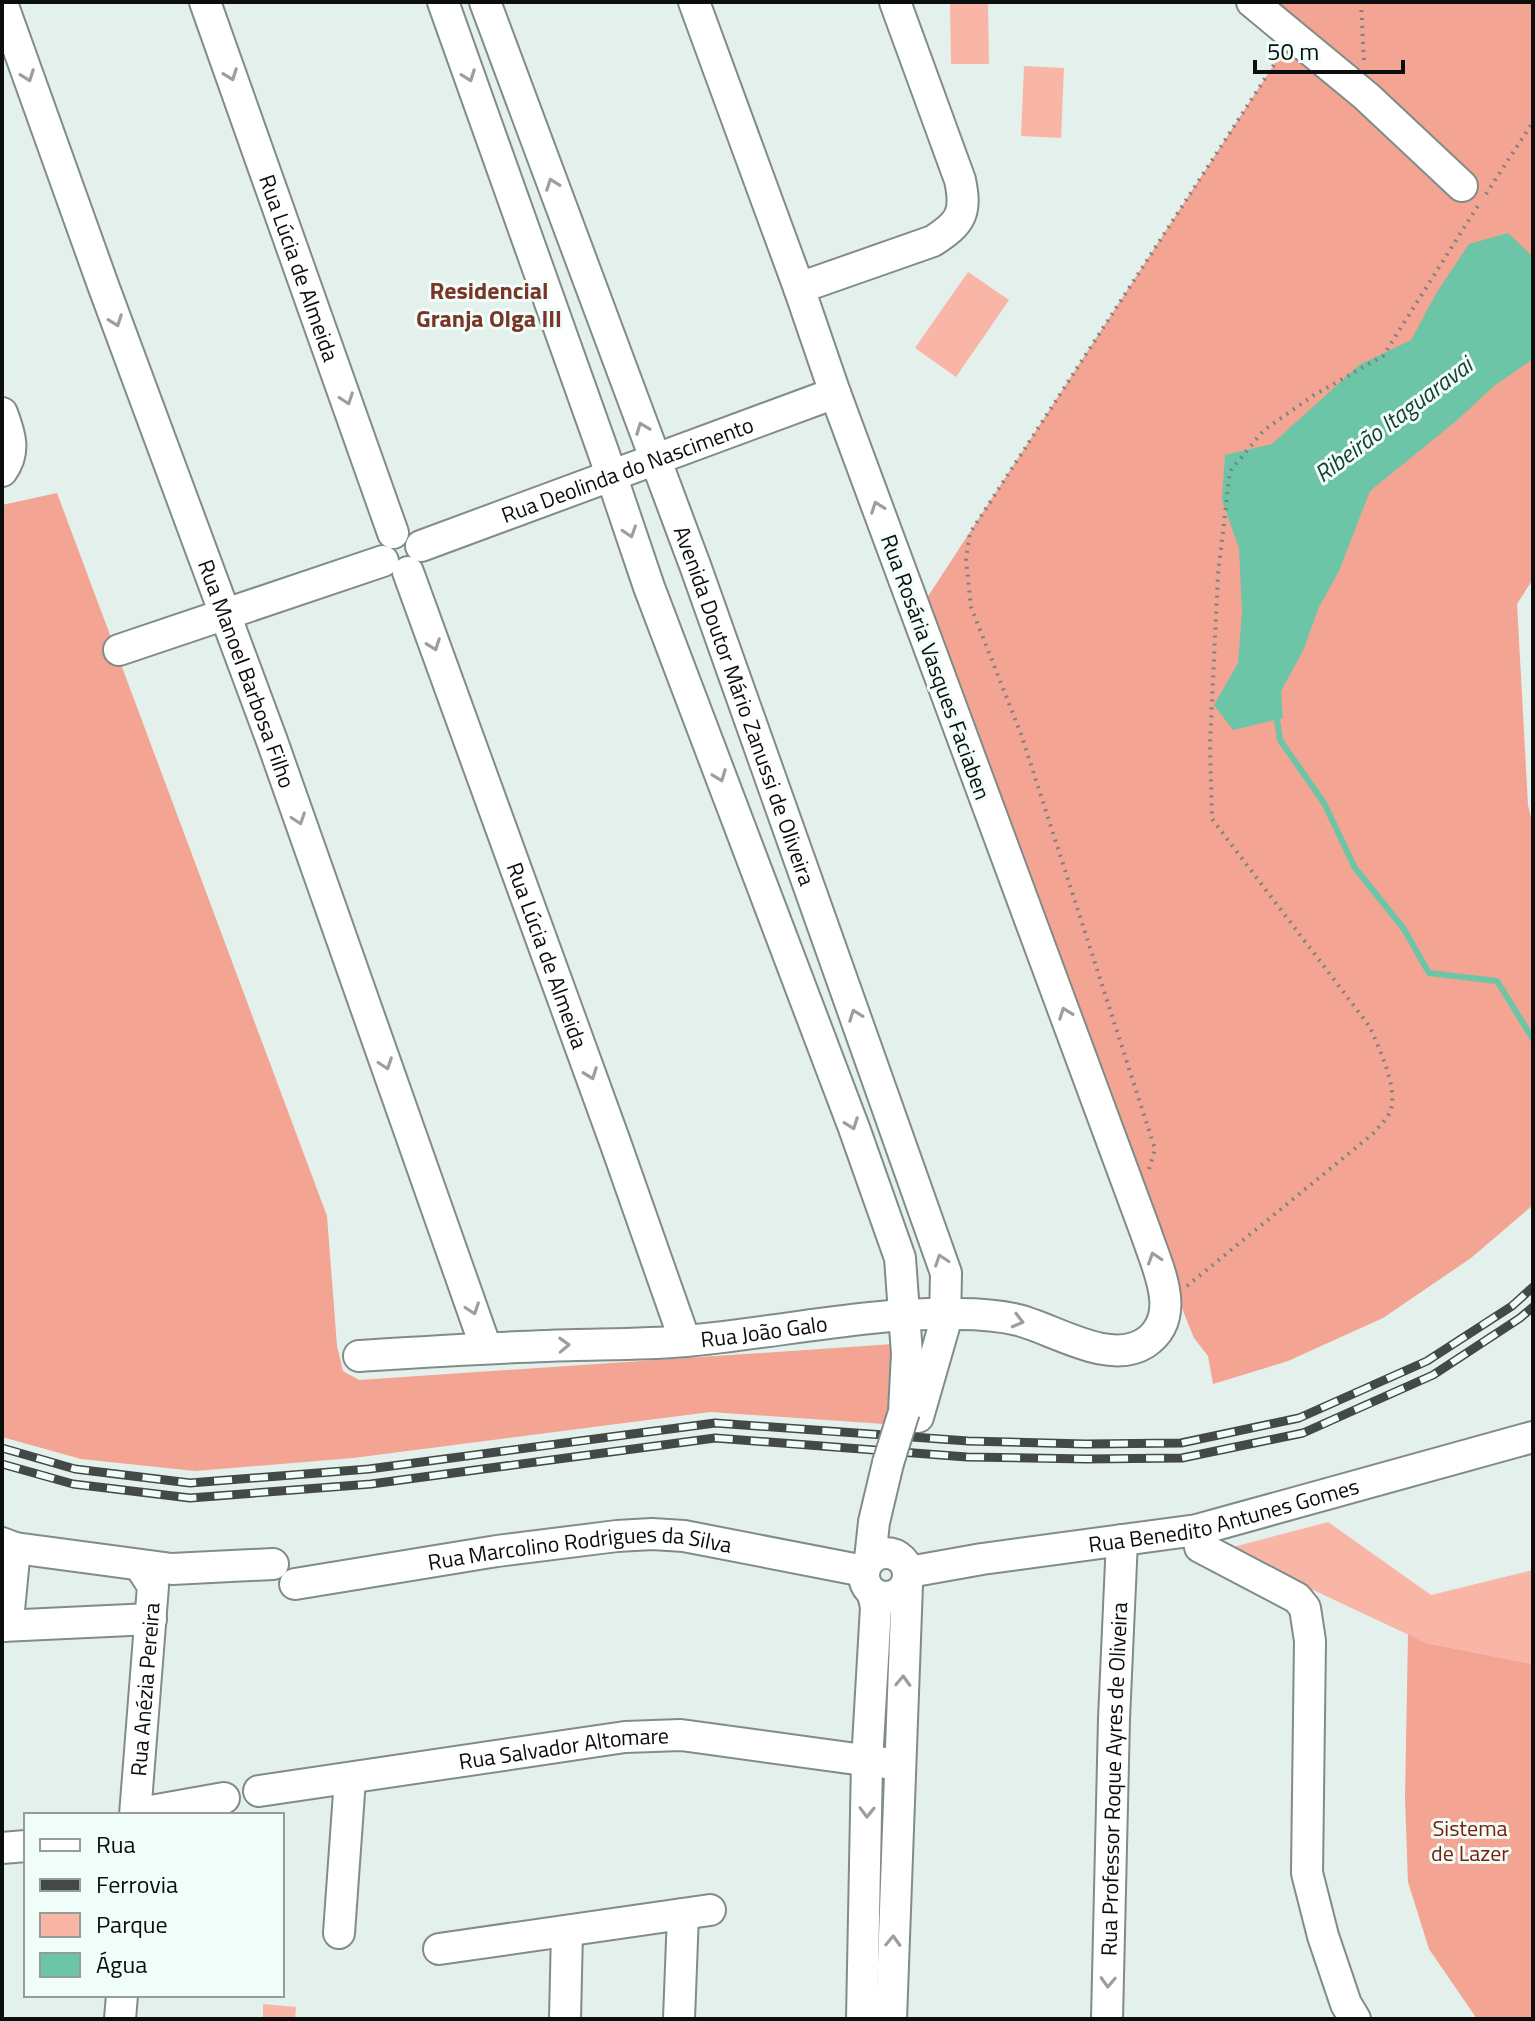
<svg xmlns="http://www.w3.org/2000/svg" width="1535" height="2021" font-family="'Titillium Web',sans-serif">
<rect width="100%" height="100%" fill="#e3f0eb"/>
<!-- green -->
<g fill="#f9b5a6">
<polygon points="950,2 988,2 989,64 951,64"/>
<polygon points="1024,66 1064,68 1061,138 1021,136"/>
<polygon points="968,272 1009,300 956,377 915,348"/>
<polygon points="1328,1522 1431,1595 1533,1570 1533,1664 1426,1643 1226,1549"/>
<polygon points="263,2004 296,2007 295,2019 263,2019"/>
</g>
<!-- forest -->
<g fill="#f3a492">
<polygon points="1279,2 1533,2 1533,579 1517,604 1528,805 1533,826 1533,1205 1471,1258 1383,1318 1288,1361 1213,1384 1208,1356 1194,1338 1185,1316 927,598 1284,49 1300,31 1279,14"/>
<polygon points="57,493 327,1216 337,1346 343,1371 359,1380 894,1344 897,1404 884,1424 710,1412 353,1458 195,1471 81,1459 2,1437 2,505"/>
<polygon points="1408,1634 1426,1643 1533,1664 1533,2019 1477,2019 1429,1949 1408,1882 1405,1798"/>
</g>
<!-- water -->
<polygon fill="#6cc5a6" points="1508,233 1533,257 1533,359 1494,386 1455,422 1370,491 1339,571 1319,607 1303,651 1281,691 1283,718 1233,730 1214,705 1238,663 1242,612 1239,548 1222,500 1225,455 1272,444 1359,365 1411,340 1437,292 1469,244"/>
<g fill="none" stroke-linecap="round" stroke-linejoin="round">
<!-- stream -->
<polyline stroke="#6cc5a6" stroke-width="6" points="1276,713 1280,740 1324,803 1355,868 1404,929 1429,973 1497,981 1533,1039"/>
<defs>
<g id="minor">
<path id="s1" d="M205 2 393 533"/>
<polyline points="443,2 604,454 649,587 854,1128 900,1258 907,1354 904,1412"/>
<path id="s2" d="M485 2 696 568 946 1273 945 1323 918 1417"/>
<polyline points="1252,2 1366,96 1462,186"/>
<path id="s3" d="M2 3 103 285 272 741 486 1348"/>
<path d="M799 288 933 241C961 223 967 213 960 180L895 2"/>
<path d="M2 413C10 434 16 452 2 471"/>
<path id="s4" d="M421 546 835 393"/>
<path id="s5" d="M408 572 615 1142 685 1341"/>
<polyline points="119,650 383,561"/>
<path id="s6" d="M359 1356C422 1352 484 1348 547 1346 593 1344 640 1345 686 1341 776 1333 867 1312 958 1314 978 1314 998 1315 1018 1320 1054 1329 1109 1366 1145 1343 1184 1317 1157 1267 1146 1233L835 393 799 288 694 2"/>
<polyline points="1197,1530 1200,1547 1297,1598 1305,1608 1310,1641 1307,1873 1323,1936 1346,2004 1355,2019"/>
<polyline points="2,1543 15,1548 172,1569 273,1564"/>
<circle cx="886" cy="1575" r="22"/>
<polyline points="870,1559 874,1522 888,1463"/>
<path id="s7" d="M909 1572 982 1559 1197 1530 1533 1437"/>
<path id="s8" d="M295 1584 497 1551 617 1536 652 1534 684 1536 864 1571"/>
<polyline points="2,1626 151,1619"/>
<polyline points="4,1626 9,1610 15,1548"/>
<path id="s9" d="M259 1791 625 1737 681 1735 900 1765"/>
<path id="s10" d="M135 1815 153 1586 140 1566"/>
<polyline points="147,1815 151,1811 224,1798"/>
<polyline points="2,1848 26,1846"/>
<polyline points="339,1933 350,1779"/>
<polyline points="439,1949 710,1910"/>
<polyline points="120,2019 122,1995"/>
<polyline points="565,2019 567,1931"/>
<polyline points="679,2019 683,1914"/>
<polyline points="862,2019 867,1762 876,1607 873,1594"/>
<polyline points="891,2019 907,1585"/>
<path id="s11" d="M1107 2019 1114 1719 1122 1540"/>
</g>
</defs>
<!-- minor casing -->
<use href="#minor" stroke="#808c87" stroke-width="34"/>
<!-- path -->
<g stroke="#7a837f" stroke-width="4" stroke-dasharray="2 6" stroke-linecap="butt">
<polyline points="1361,2 1364,62"/>
<polyline points="1486,194 1533,122"/>
<polyline points="1149,1169 1155,1149 1021,734 971,607 966,559 970,533 1281,54"/>
<path d="M1187 1286 1375 1132C1379 1126 1387 1119 1390 1112 1399 1088 1379 1049 1370 1027L1212 819 1210 744 1218 574 1230 471 1264 430 1314 395 1383 356 1479 204"/>
</g>
<!-- minor -->
<use href="#minor" stroke="#fff" stroke-width="30"/>
<defs>
<g id="rail">
<polyline points="2,1448 75,1469 190,1483 369,1469 715,1423 968,1441 1086,1444 1181,1443 1299,1418 1427,1361 1512,1306 1533,1287"/>
<polyline points="2,1464 73,1484 190,1498 371,1484 715,1438 967,1457 1086,1459 1182,1458 1303,1433 1433,1375 1520,1318 1533,1307"/>
</g>
</defs>
<!-- rail casing -->
<use href="#rail" stroke="#434946" stroke-width="9"/>
<!-- rail -->
<use href="#rail" stroke="#f1fdf8" stroke-width="6" stroke-dasharray="18" stroke-linecap="butt"/>
<defs>
<polyline id="minor-bridge" points="888,1463 904,1412"/>
</defs>
<!-- minor-bridge casing -->
<use href="#minor-bridge" stroke="#808c87" stroke-width="34" stroke-linecap="butt"/>
<!-- minor-bridge -->
<use href="#minor-bridge" stroke="#fff" stroke-width="30"/>
</g>
<!-- one-way arrows -->
<defs><path id="oneway-chevron" d="M-2-3.5L2.5 0L-2 3.5" fill="none" stroke-width="1.6" stroke-linecap="round" stroke-linejoin="round" transform="scale(2)"/></defs>
<g stroke="#9d9f9e">
<use href="#oneway-chevron" transform="translate(231 75) rotate(70)"/>
<use href="#oneway-chevron" transform="translate(28 76) rotate(70)"/>
<use href="#oneway-chevron" transform="translate(469 76) rotate(70)"/>
<use href="#oneway-chevron" transform="translate(552 184) rotate(-110)"/>
<use href="#oneway-chevron" transform="translate(116 321) rotate(70)"/>
<use href="#oneway-chevron" transform="translate(347 399) rotate(71)"/>
<use href="#oneway-chevron" transform="translate(642 428) rotate(-111)"/>
<use href="#oneway-chevron" transform="translate(877 507) rotate(-110)"/>
<use href="#oneway-chevron" transform="translate(630 532) rotate(72)"/>
<use href="#oneway-chevron" transform="translate(434 645) rotate(70)"/>
<use href="#oneway-chevron" transform="translate(720 776) rotate(69)"/>
<use href="#oneway-chevron" transform="translate(299 819) rotate(71)"/>
<use href="#oneway-chevron" transform="translate(1065 1013) rotate(-110)"/>
<use href="#oneway-chevron" transform="translate(855 1015) rotate(-110)"/>
<use href="#oneway-chevron" transform="translate(386 1064) rotate(71)"/>
<use href="#oneway-chevron" transform="translate(591 1074) rotate(70)"/>
<use href="#oneway-chevron" transform="translate(852 1124) rotate(70)"/>
<use href="#oneway-chevron" transform="translate(1154 1258) rotate(-108)"/>
<use href="#oneway-chevron" transform="translate(941 1260) rotate(-109)"/>
<use href="#oneway-chevron" transform="translate(473 1309) rotate(71)"/>
<use href="#oneway-chevron" transform="translate(1018 1321) rotate(15)"/>
<use href="#oneway-chevron" transform="translate(564 1345) rotate(-2)"/>
<use href="#oneway-chevron" transform="translate(903 1681) rotate(-88)"/>
<use href="#oneway-chevron" transform="translate(867 1812) rotate(91)"/>
<use href="#oneway-chevron" transform="translate(893 1941) rotate(-88)"/>
<use href="#oneway-chevron" transform="translate(1108 1982) rotate(92)"/>
</g>
<g text-anchor="middle" dominant-baseline="central" stroke-width="6" stroke-linejoin="round" paint-order="stroke">
<!-- street labels -->
<g font-size="22" fill="#0a0e0c" stroke="#f1fdf8">
<text stroke="none"><textPath href="#s1" startOffset="282">Rua Lúcia de Almeida</textPath></text>
<text stroke="none"><textPath href="#s4" startOffset="220">Rua Deolinda do Nascimento</textPath></text>
<text transform="translate(936 667) rotate(70)">Rua Rosária Vasques Faciaben</text>
<text stroke="none"><textPath href="#s3" startOffset="714">Rua Manoel Barbosa Filho</textPath></text>
<text stroke="none"><textPath href="#s2" startOffset="750">Avenida Doutor Mário Zanussi de Oliveira</textPath></text>
<text stroke="none"><textPath href="#s5" startOffset="408">Rua Lúcia de Almeida</textPath></text>
<text stroke="none"><textPath href="#s6" startOffset="406">Rua João Galo</textPath></text>
<text stroke="none"><textPath href="#s7" startOffset="320">Rua Benedito Antunes Gomes</textPath></text>
<text stroke="none"><textPath href="#s8" startOffset="288">Rua Marcolino Rodrigues da Silva</textPath></text>
<text stroke="none"><textPath href="#s10" startOffset="126">Rua Anézia Pereira</textPath></text>
<text stroke="none"><textPath href="#s9" startOffset="308">Rua Salvador Altomare</textPath></text>
<text stroke="none"><textPath href="#s11" startOffset="240">Rua Professor Roque Ayres de Oliveira</textPath></text>
</g>
<!-- park labels -->
<g font-size="22" fill="#7a200d" stroke="#f1fdf8">
<text x="1470" y="1828">Sistema<tspan x="1470" dy="25">de Lazer</tspan></text>
</g>
<!-- neighbourhood labels -->
<g font-size="24" font-weight="bold" fill="#793526" stroke="#f1fdf8">
<text x="489" y="290">Residencial<tspan x="489" dy="28">Granja Olga III</tspan></text>
</g>
<!-- water labels -->
<g font-size="24" font-style="italic" fill="#153d30" stroke="#f1fdf8">
<text transform="translate(1393 419) rotate(-37)">Ribeirão Itaguaravai</text>
</g>
</g>
<!-- border -->
<rect width="1535" height="2021" fill="none" stroke="#0a0e0c" stroke-width="8"/>
<!-- legend -->
<rect x="24" y="1813" width="260" height="184" fill="#f1fdf8" stroke="#959d9a" stroke-width="2"/>
<rect x="40" y="1839" width="40" height="12" fill="#ffffff" stroke="#959d9a" stroke-width="2"/>
<text x="96" y="1853" font-size="24" fill="#0a0e0c">Rua</text>
<rect x="40" y="1879" width="40" height="12" fill="#434946" stroke="#959d9a" stroke-width="2"/>
<text x="96" y="1893" font-size="24" fill="#0a0e0c">Ferrovia</text>
<rect x="40" y="1913" width="40" height="24" fill="#f9b5a6" stroke="#959d9a" stroke-width="2"/>
<text x="96" y="1933" font-size="24" fill="#0a0e0c">Parque</text>
<rect x="40" y="1953" width="40" height="24" fill="#6cc5a6" stroke="#959d9a" stroke-width="2"/>
<text x="96" y="1973" font-size="24" fill="#0a0e0c">Água</text>
<!-- scale -->
<path d="M1255 60v12h148v-12" fill="none" stroke="#0a0e0c" stroke-width="4"/>
<text x="1267" y="60" font-size="24" fill="#0a0e0c" stroke="#f1fdf8" stroke-width="6" paint-order="stroke">50 m</text>
</svg>
